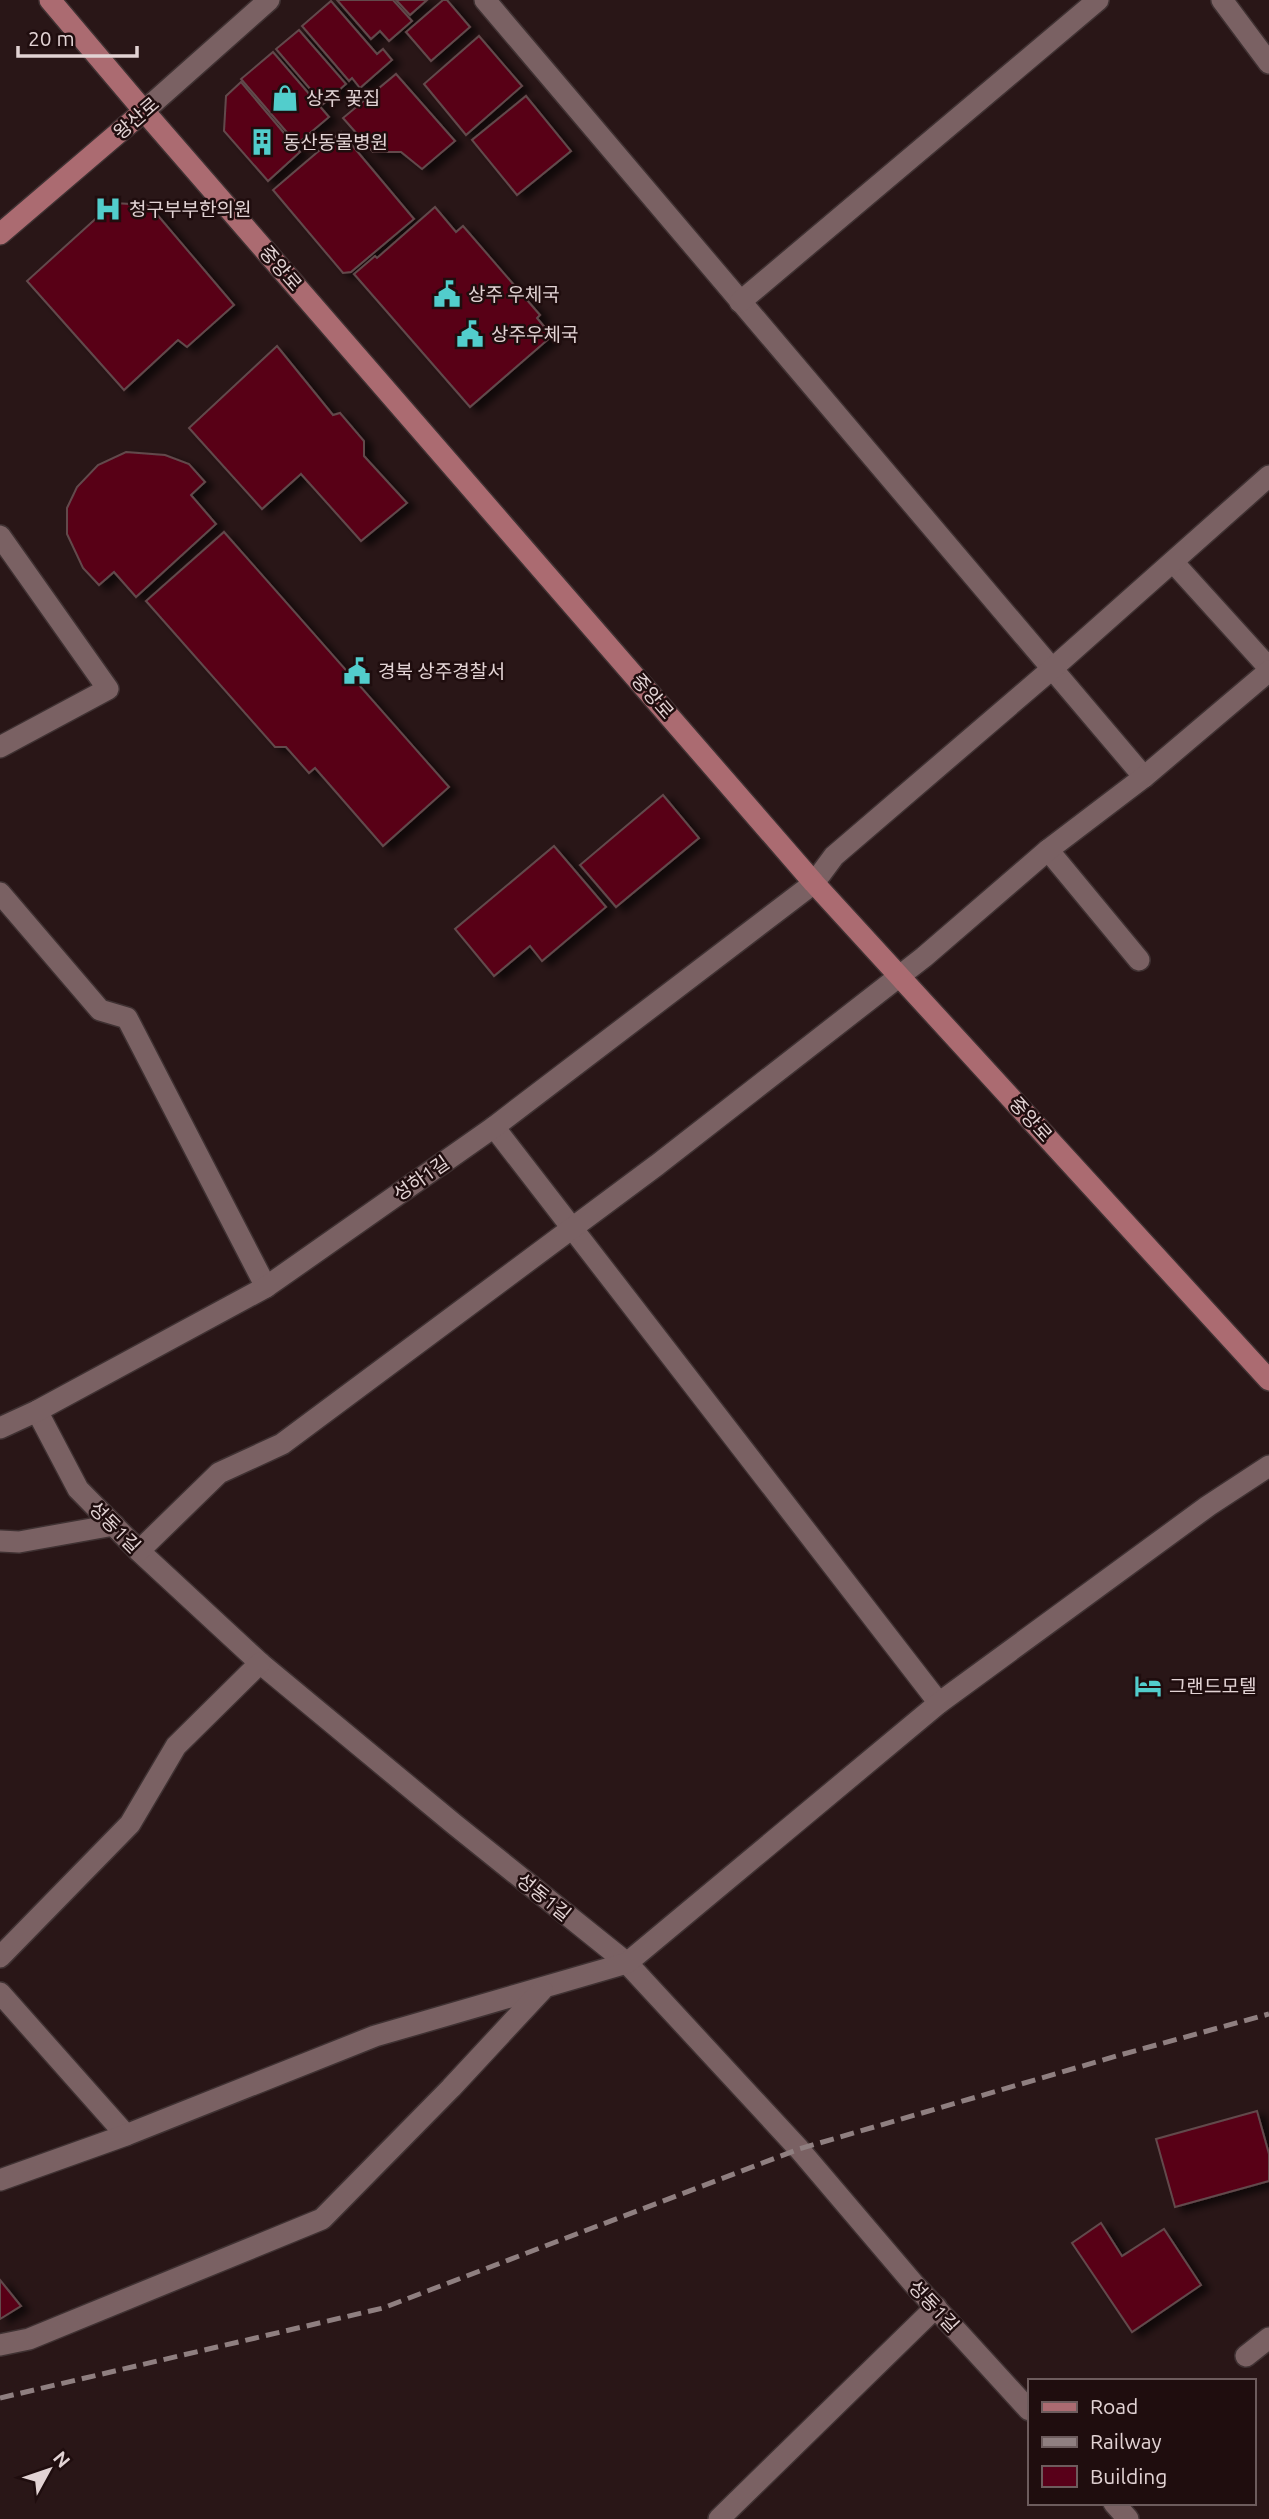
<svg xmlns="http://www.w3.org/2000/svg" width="1269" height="2519" font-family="Ubuntu,'Noto Sans KR',sans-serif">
<defs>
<filter id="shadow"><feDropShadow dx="8" dy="4.5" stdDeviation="3.5" flood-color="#0009"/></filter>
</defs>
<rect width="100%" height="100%" fill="#291617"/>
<!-- building -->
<g fill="#580019" stroke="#624a4c" stroke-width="2" filter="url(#shadow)">
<polygon points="337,0 393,0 412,21 389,41 380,31 371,39"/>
<polygon points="396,0 427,0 410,15"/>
<polygon points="443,0 447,0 470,27 431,61 406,32"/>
<polygon points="331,1 377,54 383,49 392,60 360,88 352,78 349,81 302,26"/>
<polygon points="299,30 346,84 323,104 276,49"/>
<polygon points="479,36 522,86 466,135 424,84"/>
<polygon points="273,52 329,117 297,144 241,79"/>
<polygon points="396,74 455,141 422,169 401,152 373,152 343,118"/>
<polygon points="241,82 300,152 268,181 224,131 226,96"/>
<polygon points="526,96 571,151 517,195 472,140"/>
<polygon points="341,132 414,219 351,272 343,273 273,190"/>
<polygon points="113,203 149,205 234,305 187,347 178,340 124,390 27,281"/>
<polygon points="435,207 456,232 463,226 540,315 537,318 552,336 470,407 354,274 375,256 377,258"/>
<polygon points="277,346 333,415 340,413 364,441 364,456 407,503 361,541 301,474 262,509 189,428"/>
<polygon points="126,452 165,455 189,464 205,482 191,495 216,524 136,597 114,572 99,585 83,568 67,534 67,508 77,487 98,465"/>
<polygon points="224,532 449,787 383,846 315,768 309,773 286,747 275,747 146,601"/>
<polygon points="663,795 699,838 616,907 580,865"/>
<polygon points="554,846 606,907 542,961 530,946 494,976 455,929"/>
<polygon points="1257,2111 1269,2154 1269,2181 1175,2207 1156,2139"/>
<polygon points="1101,2223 1122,2256 1164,2229 1201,2285 1132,2332 1072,2243"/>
<polygon points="0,2280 21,2306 0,2319"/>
</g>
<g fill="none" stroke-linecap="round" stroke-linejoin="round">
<defs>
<g id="minor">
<polyline points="485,0 1144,777"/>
<polyline points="1222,0 1269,63"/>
<polyline points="144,111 269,0"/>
<polyline points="740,302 1098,0"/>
<polyline points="0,536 108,689 0,747"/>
<polyline points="1173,562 1269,668"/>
<polyline points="1048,850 1139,960"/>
<polyline points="0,893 100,1010 127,1018 266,1287"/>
<polyline points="494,1127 939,1703"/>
<polyline points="37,1411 78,1489 139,1551 260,1663 454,1824 627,1963 799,2149 913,2283 1029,2410"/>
<polyline points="0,1428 37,1411 266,1287 494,1127 814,883 834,856 1053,668 1269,476"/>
<polyline points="0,1541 19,1542 114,1525"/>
<polyline points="139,1551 219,1473 282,1444 657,1165 924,957 1048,850 1144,777 1269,671"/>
<polyline points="0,1957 130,1824 176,1746 260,1663"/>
<polyline points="0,1993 126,2135"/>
<polyline points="0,2180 126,2135 375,2036 627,1963 939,1703 1208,1506 1269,1466"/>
<polyline points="0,2345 29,2339 322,2219 451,2088 542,1990"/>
<polyline points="1246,2356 1269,2338"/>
<polyline points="1114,2503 1128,2519"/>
<polyline points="719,2519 936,2307"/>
</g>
<g id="major">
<polyline points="50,0 144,111 814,883 1269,1380"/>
<polyline points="0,234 144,111"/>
</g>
</defs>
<!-- minor casing -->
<use href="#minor" stroke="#3f3132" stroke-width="24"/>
<!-- major casing -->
<use href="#major" stroke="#3f3132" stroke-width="24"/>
<!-- minor -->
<use href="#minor" stroke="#7a6163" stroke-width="21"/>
<!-- major -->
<use href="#major" stroke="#ab6b71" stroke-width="21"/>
<!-- rail -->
<polyline stroke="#8f7f80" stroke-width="5" stroke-dasharray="14 7" stroke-linecap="butt" points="0,2398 383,2308 799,2149 1120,2055 1269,2014"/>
</g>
<!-- icons -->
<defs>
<symbol id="shop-bare" viewBox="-9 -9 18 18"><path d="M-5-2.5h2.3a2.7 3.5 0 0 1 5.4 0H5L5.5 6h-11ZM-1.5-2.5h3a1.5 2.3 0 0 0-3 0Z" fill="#52cdcc" stroke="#1f0d0e" stroke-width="2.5" paint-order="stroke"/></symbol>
<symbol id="building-bare" viewBox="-9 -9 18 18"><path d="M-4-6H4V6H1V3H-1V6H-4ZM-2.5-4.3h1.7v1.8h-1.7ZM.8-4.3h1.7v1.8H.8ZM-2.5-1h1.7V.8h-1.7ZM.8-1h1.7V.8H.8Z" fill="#52cdcc" stroke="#1f0d0e" stroke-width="2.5" paint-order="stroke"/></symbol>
<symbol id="hospital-bare" viewBox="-9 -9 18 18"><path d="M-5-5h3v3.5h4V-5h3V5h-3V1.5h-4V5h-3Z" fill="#52cdcc" stroke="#1f0d0e" stroke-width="2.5" paint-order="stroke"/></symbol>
<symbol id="civic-bare" viewBox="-9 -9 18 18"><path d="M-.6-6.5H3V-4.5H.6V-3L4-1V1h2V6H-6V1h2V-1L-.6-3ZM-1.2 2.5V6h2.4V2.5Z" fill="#52cdcc" stroke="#1f0d0e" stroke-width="2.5" paint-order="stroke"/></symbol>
<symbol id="hotel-bare" viewBox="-9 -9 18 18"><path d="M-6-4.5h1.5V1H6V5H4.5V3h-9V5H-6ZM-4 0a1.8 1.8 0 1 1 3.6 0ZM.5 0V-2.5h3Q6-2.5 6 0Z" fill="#52cdcc" stroke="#1f0d0e" stroke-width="2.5" paint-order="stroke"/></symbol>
</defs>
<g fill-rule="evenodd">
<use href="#shop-bare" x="266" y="79" width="38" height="38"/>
<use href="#building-bare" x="243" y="123" width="38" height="38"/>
<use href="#hospital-bare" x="89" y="190" width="38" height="38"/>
<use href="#civic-bare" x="428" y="275" width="38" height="38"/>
<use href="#civic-bare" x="451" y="315" width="38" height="38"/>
<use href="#civic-bare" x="338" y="652" width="38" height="38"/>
<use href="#hotel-bare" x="1129" y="1667" width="38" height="38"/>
</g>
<g text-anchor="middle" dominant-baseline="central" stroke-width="5" stroke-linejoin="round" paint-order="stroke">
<!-- poi labels -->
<g font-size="19" fill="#e2d3d4" stroke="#1f0d0e" text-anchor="start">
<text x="306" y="98">상주 꽃집</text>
<text x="283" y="142">동산동물병원</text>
<text x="129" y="209">청구부부한의원</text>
<text x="468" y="294">상주 우체국</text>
<text x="491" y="334">상주우체국</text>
<text x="378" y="671">경북 상주경찰서</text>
<text x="1169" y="1686">그랜드모텔</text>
</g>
<!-- street labels -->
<g font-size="19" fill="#e2d3d4" stroke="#1f0d0e">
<text transform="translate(136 118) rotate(-41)">왕산로</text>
<text transform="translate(281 268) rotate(49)">중앙로</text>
<text transform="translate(653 696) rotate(49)">중앙로</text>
<text transform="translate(1031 1119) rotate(48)">중앙로</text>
<text transform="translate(421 1178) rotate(-35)">성하1길</text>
<text transform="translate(115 1527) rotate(45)">성동1길</text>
<text transform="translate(544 1897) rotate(39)">성동1길</text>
<text transform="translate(934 2306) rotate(47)">성동1길</text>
</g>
</g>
<!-- legend -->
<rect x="1028" y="2379" width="228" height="126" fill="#1f0d0e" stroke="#6d5c5d" stroke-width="2"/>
<rect x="1042" y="2402" width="35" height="10" fill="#ab6b71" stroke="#6d5c5d" stroke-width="2"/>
<text x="1090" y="2414" font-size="21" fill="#e2d3d4">Road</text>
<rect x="1042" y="2437" width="35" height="10" fill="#8f7f80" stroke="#6d5c5d" stroke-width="2"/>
<text x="1090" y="2449" font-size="21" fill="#e2d3d4">Railway</text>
<rect x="1042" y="2466" width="35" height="21" fill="#580019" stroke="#6d5c5d" stroke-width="2"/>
<text x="1090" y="2484" font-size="21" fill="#e2d3d4">Building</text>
<!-- north arrow -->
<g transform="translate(49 2470) rotate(50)" stroke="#1f0d0e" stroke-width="5" paint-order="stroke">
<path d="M0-5L12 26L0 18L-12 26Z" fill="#e2d3d4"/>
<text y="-10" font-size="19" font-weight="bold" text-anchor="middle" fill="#e2d3d4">N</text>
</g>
<!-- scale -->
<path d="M18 46v10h119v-10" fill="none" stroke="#e2d3d4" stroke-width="3.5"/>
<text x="28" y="46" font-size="21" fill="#e2d3d4" stroke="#1f0d0e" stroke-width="5" paint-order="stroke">20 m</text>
</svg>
